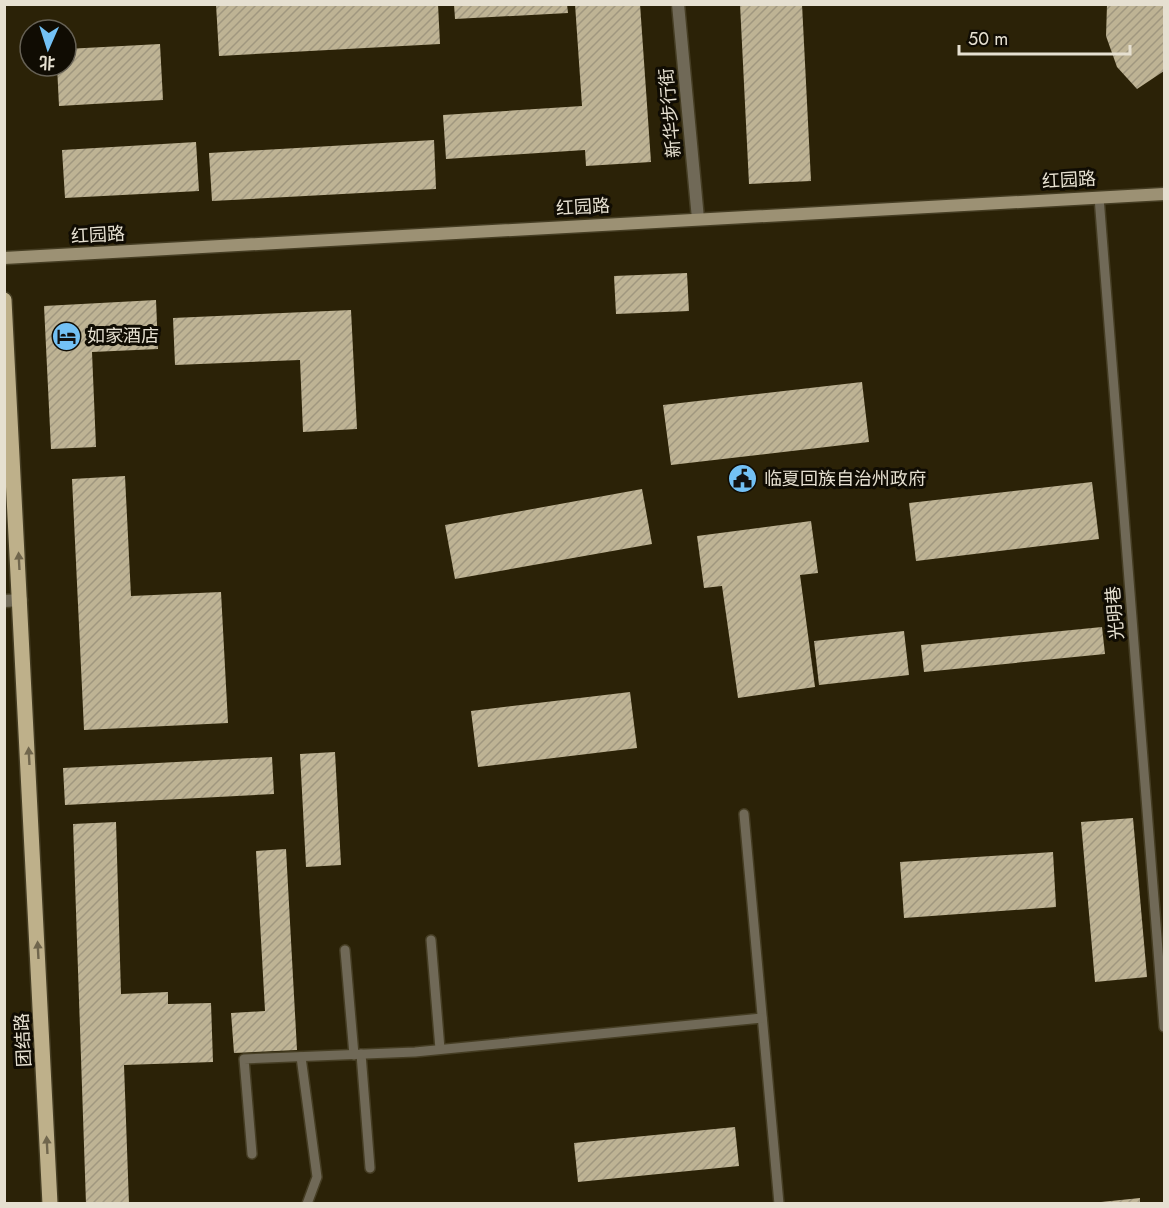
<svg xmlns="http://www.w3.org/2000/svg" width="1169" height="1208" font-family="Jost,'Noto Sans SC',sans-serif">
<defs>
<pattern id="building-hatch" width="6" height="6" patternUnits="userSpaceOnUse" patternTransform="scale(1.5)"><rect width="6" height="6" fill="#beb394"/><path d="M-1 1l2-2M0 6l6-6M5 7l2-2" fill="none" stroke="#a0977f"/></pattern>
</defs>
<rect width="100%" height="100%" fill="#2b2207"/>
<!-- building -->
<g fill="url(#building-hatch)">
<polygon points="216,4 438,4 440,44 219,56"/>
<polygon points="454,4 567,4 568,13 455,19"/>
<polygon points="575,4 640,4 651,162 586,166 585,150 446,159 443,115 582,106"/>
<polygon points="740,4 802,4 811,181 749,184"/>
<polygon points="1107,4 1164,4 1164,71 1137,89 1117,67 1106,36"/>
<polygon points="160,44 163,100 59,106 57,66 66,66 66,49"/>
<polygon points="434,140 436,189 212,201 209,153"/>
<polygon points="196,142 199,191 65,198 62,150"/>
<polygon points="687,273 689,311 616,314 614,276"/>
<polygon points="156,300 158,349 92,352 96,447 51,449 44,306"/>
<polygon points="351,310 357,429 303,432 300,360 175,365 173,318"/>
<polygon points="862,382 869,442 671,465 663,405"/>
<polygon points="125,476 131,596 221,592 228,723 84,730 72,479"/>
<polygon points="1092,482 1099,539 916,561 909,503"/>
<polygon points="642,489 652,544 455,579 445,525"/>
<polygon points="811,521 818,573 800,575 815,687 738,698 722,586 704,588 697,536"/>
<polygon points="1102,627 1105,654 924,672 921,645"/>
<polygon points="904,631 909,675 819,685 814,641"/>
<polygon points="630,692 637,748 478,767 471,711"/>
<polygon points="335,752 341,865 306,867 300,754"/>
<polygon points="272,757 274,794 65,805 63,768"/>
<polygon points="1133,818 1147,977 1095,982 1081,822"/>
<polygon points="116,822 121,994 168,992 168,1004 211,1003 213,1062 124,1065 129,1204 86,1204 73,824"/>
<polygon points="286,849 297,1050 234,1053 231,1013 265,1011 256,851"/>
<polygon points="1053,852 1056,907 904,918 900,862"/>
<polygon points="735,1127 739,1166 578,1182 574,1143"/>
<polygon points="1140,1198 1140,1204 1101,1204 1101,1202"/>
</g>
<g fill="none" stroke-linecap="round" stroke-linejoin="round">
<defs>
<g id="service">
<polyline points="1099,197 1164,1027"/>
<polyline points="744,814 779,1204"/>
<polyline points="431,940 440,1049"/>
<polyline points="345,950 354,1055"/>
<polyline points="361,1054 370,1168"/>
<polyline points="301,1057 317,1177 307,1204"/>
<polyline points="252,1154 244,1059 415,1052 762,1018"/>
</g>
<polyline id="pedestrian" points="678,4 698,219"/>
<polyline id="minor" points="4,601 21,600"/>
<polyline id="secondary" points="4,258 1164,194"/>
<polyline id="primary" points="4,300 50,1204"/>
</defs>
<!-- service casing -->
<use href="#service" stroke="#453d23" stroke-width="12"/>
<!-- pedestrian casing -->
<use href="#pedestrian" stroke="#453d23" stroke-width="15"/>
<!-- minor casing -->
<use href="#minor" stroke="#453d23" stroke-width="15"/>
<!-- secondary casing -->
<use href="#secondary" stroke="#453d23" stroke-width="15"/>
<!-- primary casing -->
<use href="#primary" stroke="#453d23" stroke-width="18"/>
<!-- service -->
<use href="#service" stroke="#706957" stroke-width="9"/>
<!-- pedestrian -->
<use href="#pedestrian" stroke="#706957" stroke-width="12"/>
<!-- minor -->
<use href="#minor" stroke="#706957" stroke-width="12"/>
<!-- secondary -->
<use href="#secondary" stroke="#9c9174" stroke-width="12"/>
<!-- primary -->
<use href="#primary" stroke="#beb08a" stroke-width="15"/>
</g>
<!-- one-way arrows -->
<defs><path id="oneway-solid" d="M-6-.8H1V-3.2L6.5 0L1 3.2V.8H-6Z" transform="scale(1.5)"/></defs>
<g fill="#70664d">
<use href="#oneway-solid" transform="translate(19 561) rotate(-93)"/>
<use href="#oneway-solid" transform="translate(29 756) rotate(-93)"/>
<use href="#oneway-solid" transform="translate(38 950) rotate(-93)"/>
<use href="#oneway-solid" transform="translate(47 1145) rotate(-93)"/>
</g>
<!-- icons -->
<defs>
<symbol id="hotel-disc" viewBox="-11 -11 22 22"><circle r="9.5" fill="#73c1f5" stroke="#100c03"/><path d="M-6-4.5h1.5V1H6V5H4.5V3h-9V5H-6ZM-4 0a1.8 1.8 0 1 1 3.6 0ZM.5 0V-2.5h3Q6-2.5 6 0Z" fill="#111"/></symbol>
<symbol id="civic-disc" viewBox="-11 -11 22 22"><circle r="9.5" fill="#73c1f5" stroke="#100c03"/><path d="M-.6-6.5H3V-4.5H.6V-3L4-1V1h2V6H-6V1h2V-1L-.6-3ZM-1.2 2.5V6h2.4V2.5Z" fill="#111"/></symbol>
</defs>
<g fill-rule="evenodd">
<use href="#hotel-disc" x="50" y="320" width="33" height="33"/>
<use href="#civic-disc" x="726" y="462" width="33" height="33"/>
</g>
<g text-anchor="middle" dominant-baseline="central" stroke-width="6" stroke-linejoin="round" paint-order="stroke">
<!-- street labels -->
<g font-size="18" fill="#e6e0d1" stroke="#100c03">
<text transform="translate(670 113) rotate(-95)">新华步行街</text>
<text transform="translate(1069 180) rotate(-3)">红园路</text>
<text transform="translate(583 207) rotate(-3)">红园路</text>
<text transform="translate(98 235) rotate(-3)">红园路</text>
<text transform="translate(1115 613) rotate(-95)">光明巷</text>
<text transform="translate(23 1040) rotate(-93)">团结路</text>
</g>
<!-- poi labels -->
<g font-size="18" fill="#e6e0d1" stroke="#100c03" text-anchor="start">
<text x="87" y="336">如家酒店</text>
<text x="764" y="479">临夏回族自治州政府</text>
</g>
</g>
<!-- border -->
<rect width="1169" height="1208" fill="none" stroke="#e6e0d1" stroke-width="12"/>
<!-- north arrow -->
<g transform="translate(48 48) rotate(183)"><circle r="28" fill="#100c03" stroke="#666155" stroke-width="1.5"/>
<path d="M0-4.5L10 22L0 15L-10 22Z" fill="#73c1f5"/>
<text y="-9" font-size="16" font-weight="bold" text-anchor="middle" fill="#e6e0d1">北</text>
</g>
<!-- scale -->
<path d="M959 45v9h171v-9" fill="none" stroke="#e6e0d1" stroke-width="3"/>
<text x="968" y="45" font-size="18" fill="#e6e0d1" stroke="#100c03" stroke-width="4.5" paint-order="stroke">50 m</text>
</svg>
